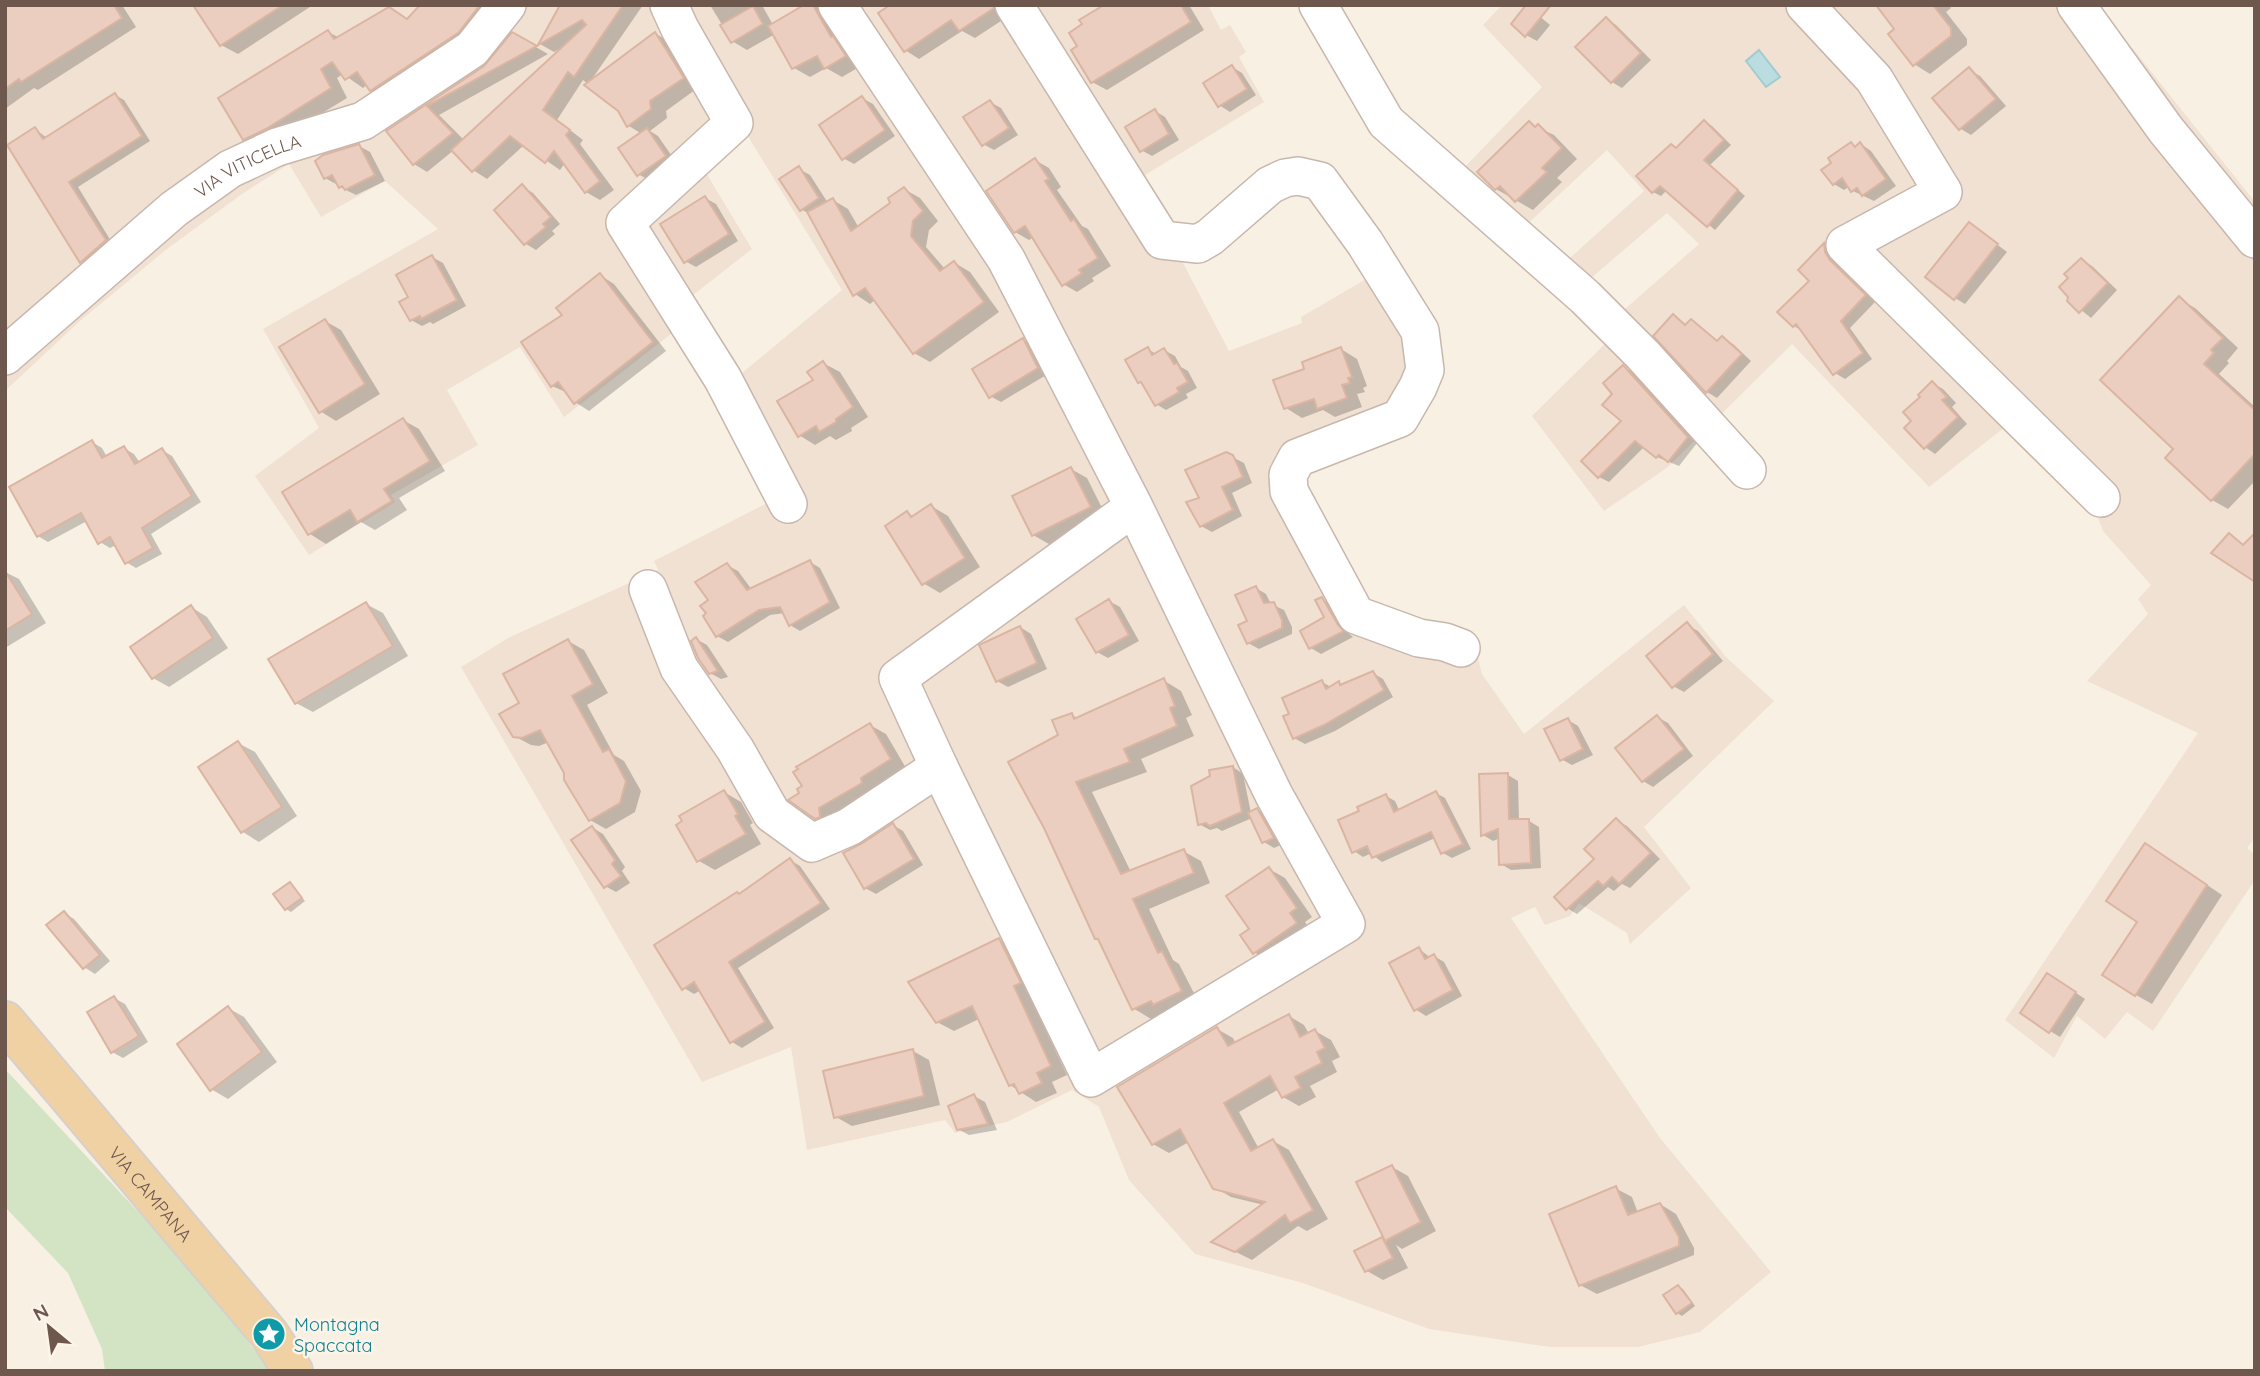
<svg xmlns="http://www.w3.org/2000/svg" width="2260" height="1376" font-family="Quicksand,sans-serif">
<rect width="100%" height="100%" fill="#f9f0e4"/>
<!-- residential -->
<g fill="#f0e1d3">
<polygon points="5,5 1208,5 1221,30 1230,25 1246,52 1239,57 1264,102 1142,177 1168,234 1229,351 1302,323 1301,317 1373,275 1418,354 1400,403 1283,454 1359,605 1467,633 1480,646 1478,658 1482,674 1524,734 1684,605 1726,657 1774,701 1644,827 1691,888 1630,944 1627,933 1579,903 1570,916 1545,925 1535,907 1511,918 1660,1138 1771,1272 1700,1332 1638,1347 1550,1347 1429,1329 1303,1283 1195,1254 1129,1180 1099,1107 1072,1090 1007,1122 955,1133 945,1120 807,1150 791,1047 702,1082 461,667 510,637 658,570 654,561 771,501 718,393 842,290 746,133 703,168 752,249 683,303 693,317 564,417 520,347 447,390 478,445 391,495 395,502 309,555 255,476 319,428 263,329 438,229 385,181 321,217 289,164 242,194 167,249 80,321 5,391"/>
<polygon points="1502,5 2098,5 2255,202 2255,837 2247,848 2255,855 2255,880 2153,1031 2127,1012 2105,1039 2077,1016 2054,1058 2005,1020 2198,733 2087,681 2148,614 2138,599 2151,585 2103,531 2093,504 2010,423 1929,487 1792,344 1668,467 1604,511 1532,416 1625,324 1617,316 1699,244 1667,213 1583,285 1560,267 1644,191 1607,150 1520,231 1459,173 1542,87 1483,25"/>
</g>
<!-- green -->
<polygon fill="#d2e4c4" points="5,1069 200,1278 270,1371 105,1371 102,1349 68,1273 5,1207"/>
<!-- water -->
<polygon fill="#bbdce0" stroke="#a2cbd0" stroke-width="2" points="1759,50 1780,77 1766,87 1746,61"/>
<!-- shadow -->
<g fill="#0003">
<polygon points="10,5 122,5 136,27 38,90 34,88 5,109 5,8"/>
<polygon points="193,5 313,5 238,54 221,45"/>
<polygon points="460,5 501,5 388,99 372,90 368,84 363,88 343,74 337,78 347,98 283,137 260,148 244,138 328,32 340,38"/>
<polygon points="562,5 643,5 590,82 656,34 672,43 699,87 666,111 667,118 650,131 658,136 676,162 649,180 638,174 642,134 629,126 619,110 583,80 557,120 583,140 580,144 614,190 600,200 586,192 565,163 560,170 524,145 487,179 473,170 454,150 427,172 414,164 388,132 485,68 513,34 548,54 439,115 464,140 563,47 554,52 540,44"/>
<polygon points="710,5 762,5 773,25 808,5 814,5 827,13 861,66 842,77 826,68 810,77 794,68 775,34 747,50 732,41"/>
<polygon points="893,5 999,5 1007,17 975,38 962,31 919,59 905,50"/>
<polygon points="1108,5 1189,5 1204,30 1107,90 1092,82"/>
<polygon points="1878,5 1949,5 1951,8 1946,12 1967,39 1967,45 1930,74 1914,64 1897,29"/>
<polygon points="1537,14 1550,25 1537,41 1526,35"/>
<polygon points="1606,19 1616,25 1651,60 1622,88 1612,82"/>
<polygon points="1232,67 1242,73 1256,95 1230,112 1219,105"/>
<polygon points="1969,70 1980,76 2006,106 1971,135 1961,129 1935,98"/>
<polygon points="115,95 124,100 150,141 78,187 114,246 91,267 82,261 35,129 47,138"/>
<polygon points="862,98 873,104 895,136 854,164 843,158"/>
<polygon points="990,102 1001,108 1018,135 994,150 983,144"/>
<polygon points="1155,111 1165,117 1179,140 1152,156 1141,150"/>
<polygon points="1705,122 1712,126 1731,145 1710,165 1745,196 1715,230 1667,190 1661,196 1653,192 1677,149"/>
<polygon points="1529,123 1554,135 1577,159 1557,178 1562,182 1533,210 1496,189"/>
<polygon points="1851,144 1857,147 1861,144 1871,151 1896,186 1874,201 1853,191 1850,186 1844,190 1834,184"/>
<polygon points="359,146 370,152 385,181 356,195 340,187 338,182 336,184 325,178"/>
<polygon points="1035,160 1049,168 1061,187 1057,190 1082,226 1088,229 1111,266 1092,278 1094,281 1077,292 1063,284 1034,237 1029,240 1015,232"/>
<polygon points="799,169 810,175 828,203 833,200 848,209 859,228 893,204 904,189 920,198 938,221 929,230 926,247 945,269 955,263 970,272 999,312 930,362 914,353 875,300 870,304 855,294 811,215 801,209"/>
<polygon points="523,187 533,193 560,224 552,231 555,234 536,250 526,244 496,210"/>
<polygon points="705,198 716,204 738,241 696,267 685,261"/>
<polygon points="1970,224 2007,252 1965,304 1955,298"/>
<polygon points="1825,245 1834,251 1835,260 1840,268 1875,302 1850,328 1872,359 1845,379 1835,373 1805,333 1794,326 1812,281 1801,270"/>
<polygon points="432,257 443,263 466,306 433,324 430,322 422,326 411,320 411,298"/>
<polygon points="2082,260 2092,266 2117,290 2091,318 2069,300 2071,278"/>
<polygon points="600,275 614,284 666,351 589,411 575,402 568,393 552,386 564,315"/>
<polygon points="2179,299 2195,308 2238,348 2227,361 2229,363 2219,374 2255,407 2255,481 2228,509 2212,500 2168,458 2176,449"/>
<polygon points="1673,316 1687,326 1692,321 1719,342 1722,338 1733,344 1751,361 1717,398 1707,392"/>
<polygon points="325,321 341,330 380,394 336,421 320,411"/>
<polygon points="1023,340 1034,346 1048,374 1001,402 990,396"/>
<polygon points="1148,349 1156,354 1164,350 1175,356 1181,367 1188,371 1197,388 1186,394 1188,398 1166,410 1156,404 1145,385 1139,382"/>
<polygon points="1341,349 1357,359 1367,386 1363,388 1365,392 1357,394 1362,407 1335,417 1323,410 1302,418 1286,408 1306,370"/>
<polygon points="823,363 840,372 868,417 851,428 852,431 836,440 830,436 815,445 799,435"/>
<polygon points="1623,367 1633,372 1697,443 1679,466 1657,457 1645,446 1609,482 1599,477 1584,461 1624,421 1615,394"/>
<polygon points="1932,383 1943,389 1956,403 1952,407 1967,424 1935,454 1925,447 1914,421 1922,397"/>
<polygon points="403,420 419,429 445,471 399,498 407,510 375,530 361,522 326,544 310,534 285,492"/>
<polygon points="92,442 102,448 107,457 124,448 134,454 140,463 162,450 172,456 201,502 151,534 162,554 136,568 126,562 116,545 110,548 100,542 87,521 48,542 38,536"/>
<polygon points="1226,454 1244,463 1252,483 1232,493 1242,516 1212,532 1201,526 1202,499"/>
<polygon points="1071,469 1087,478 1106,516 1049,544 1033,535"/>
<polygon points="931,506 948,516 980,567 940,593 923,583 908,513 914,517"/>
<polygon points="810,562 820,568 840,608 800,631 790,625 785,613 770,615 728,642 717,636 710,600 727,565 738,571 752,590"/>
<polygon points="5,572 19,579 46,623 5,648"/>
<polygon points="1256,588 1266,594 1271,604 1284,610 1292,627 1292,634 1259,649 1248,643 1249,622"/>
<polygon points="1322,599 1333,605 1348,633 1353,637 1321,654 1311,648 1326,618"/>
<polygon points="1109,601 1120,607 1139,641 1108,658 1097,652"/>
<polygon points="366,604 383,613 408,656 313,712 296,703"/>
<polygon points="191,607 207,617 228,648 169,687 153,678"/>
<polygon points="1687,625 1698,631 1723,661 1684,692 1673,686"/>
<polygon points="1020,627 1031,634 1047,669 1008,687 997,681"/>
<polygon points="696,639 707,645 728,677 721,679 710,673"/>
<polygon points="568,641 584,650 608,693 587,705 614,755 624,761 641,791 635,812 606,829 590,820 549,742 539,746 531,745 514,736 521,703"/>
<polygon points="1373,673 1383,679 1393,697 1335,731 1305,744 1294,738 1291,714 1322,682 1331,687 1339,683 1343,685"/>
<polygon points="1163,680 1181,691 1192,715 1186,718 1194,736 1141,759 1147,772 1092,792 1131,872 1183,851 1201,861 1210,883 1149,909 1173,960 1179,964 1198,1001 1151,1019 1133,1008 1060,736 1072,715 1079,719"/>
<polygon points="1657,717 1668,723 1693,756 1653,787 1643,781"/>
<polygon points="1568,720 1578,726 1593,755 1572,765 1561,759"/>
<polygon points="870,725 886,734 906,768 875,787 876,792 831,827 816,818 801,793"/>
<polygon points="238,743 255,752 297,816 259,842 243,832 200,768"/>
<polygon points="1233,767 1243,774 1251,813 1257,810 1268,816 1283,844 1274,848 1264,842 1252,818 1222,831 1217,828 1210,830 1199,824"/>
<polygon points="1508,775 1518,781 1519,821 1529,821 1539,827 1541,868 1511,870 1501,864 1500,838 1493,841 1483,835"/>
<polygon points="724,792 741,802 753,823 750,825 761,844 715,870 699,861"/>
<polygon points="1436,793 1445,798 1471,849 1452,858 1443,853 1435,838 1382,862 1374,856 1372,853 1363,857 1354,851 1361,812 1386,796 1395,801 1400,812"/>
<polygon points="1616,820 1627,826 1660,859 1630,888 1622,884 1614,891 1608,887 1577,914 1567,908 1597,859"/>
<polygon points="893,825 903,831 923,865 876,894 865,888"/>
<polygon points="593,828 603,834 625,867 622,871 630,883 616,892 605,886"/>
<polygon points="2161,854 2222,895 2152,1004 2136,995"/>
<polygon points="790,860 800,866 830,909 738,968 774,1028 742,1048 732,1042 701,990 694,994 684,988"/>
<polygon points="1269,869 1285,878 1312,917 1305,922 1312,933 1270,962 1254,952"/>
<polygon points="290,884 305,901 291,912 286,909"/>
<polygon points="64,913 74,919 110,961 95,974 84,967"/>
<polygon points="999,940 1016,950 1036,992 1029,995 1067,1075 1052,1082 1057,1093 1036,1102 1010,1085 979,1019 954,1031 937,1022"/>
<polygon points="1419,949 1431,958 1434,956 1444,962 1462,996 1426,1016 1415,1009"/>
<polygon points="2058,981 2085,999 2060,1037 2050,1031"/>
<polygon points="114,998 125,1004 148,1042 123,1058 112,1052"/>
<polygon points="228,1008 244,1017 277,1062 228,1099 211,1089"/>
<polygon points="1289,1016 1304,1025 1309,1034 1315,1031 1331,1040 1340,1057 1332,1061 1337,1072 1310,1086 1316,1097 1299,1106 1283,1097 1279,1089 1239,1112 1259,1149 1273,1141 1289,1150 1328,1219 1307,1231 1298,1226 1252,1260 1214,1241 1264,1205 1231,1197 1214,1187 1189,1142 1169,1153 1153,1144 1217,1029 1233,1038 1236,1044"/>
<polygon points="913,1051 929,1060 940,1105 852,1126 836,1117"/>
<polygon points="974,1096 985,1102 997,1130 969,1135 958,1129"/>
<polygon points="1392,1167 1408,1176 1436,1231 1402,1249 1396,1245 1408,1268 1383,1280 1367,1271 1382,1239 1387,1242 1359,1183"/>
<polygon points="1615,1188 1632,1197 1638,1213 1660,1204 1676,1214 1694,1248 1694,1255 1597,1294 1580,1285"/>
<polygon points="1678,1287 1683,1289 1695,1306 1682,1316 1677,1313"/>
</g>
<!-- building -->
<g fill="#ebcebf" stroke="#dbb5a1" stroke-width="2">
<polygon points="5,5 114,5 122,18 21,82 19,79 5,89"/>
<polygon points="193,5 283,5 220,46"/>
<polygon points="420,5 480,5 458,33 370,91 357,72 345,80 332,62 321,69 331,88 266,129 243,140 218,98 328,30 334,39 389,7 407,19"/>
<polygon points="560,5 623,5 574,77 568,72 543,110 570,130 566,135 600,181 585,193 554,151 545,163 510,136 472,172 451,150 586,25 582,20 538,45"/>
<polygon points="804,5 813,5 831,37 833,36 846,56 824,69 817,56 792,69 768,26"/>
<polygon points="890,5 993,5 994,8 959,31 951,20 904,52 878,13"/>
<polygon points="1104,5 1181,5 1191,22 1091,83 1071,50 1077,46 1069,33 1082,24 1079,20"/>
<polygon points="1526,5 1551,5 1525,37 1511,24"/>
<polygon points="1876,5 1933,5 1951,28 1951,36 1913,66 1888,34 1894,29"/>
<polygon points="753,6 763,24 731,43 720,25"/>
<polygon points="1606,17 1641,53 1611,83 1575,47"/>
<polygon points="512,32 537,46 427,106 453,133 413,165 386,131 484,66"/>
<polygon points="655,32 684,78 650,101 651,109 627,127 618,111 584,85"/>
<polygon points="1232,65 1247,89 1218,107 1203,83"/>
<polygon points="1969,67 1996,99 1959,130 1932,98"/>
<polygon points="115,93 142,136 69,182 106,240 80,263 7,145 35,127 43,139"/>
<polygon points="862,96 885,130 842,160 819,125"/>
<polygon points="990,100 1009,128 982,146 963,117"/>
<polygon points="1155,109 1169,134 1140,152 1125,127"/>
<polygon points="1704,120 1724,140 1704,160 1738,190 1707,227 1660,186 1652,193 1636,176 1671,144 1676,148"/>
<polygon points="1529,121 1535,127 1538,124 1562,148 1542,168 1547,172 1515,202 1500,186 1495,190 1477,172"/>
<polygon points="647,128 666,156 637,176 618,148"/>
<polygon points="1851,142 1855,147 1860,142 1886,179 1862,196 1857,188 1851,192 1842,178 1833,185 1821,170 1831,163 1828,158"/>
<polygon points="359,144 375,175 345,190 342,186 339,188 332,175 324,179 315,161 323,155"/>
<polygon points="1035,158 1049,179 1045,181 1071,221 1074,219 1098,258 1079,270 1082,273 1062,286 1025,226 1014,233 986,191"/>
<polygon points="799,166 819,198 800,211 779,179"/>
<polygon points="522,184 551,217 543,224 546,227 524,245 494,210"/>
<polygon points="904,187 923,211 913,221 911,236 940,271 954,261 984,302 913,354 865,288 853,296 807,212 833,198 851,231 890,203 888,198"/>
<polygon points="705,196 729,234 684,263 660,224"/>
<polygon points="1969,222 1998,244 1954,300 1925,277"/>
<polygon points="1824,243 1825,252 1830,260 1866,295 1841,321 1863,353 1833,375 1796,324 1793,327 1777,312 1809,281 1798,270"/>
<polygon points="432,255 457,300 421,319 420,316 410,321 399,302 408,297 396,275"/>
<polygon points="2081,258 2108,283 2079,313 2067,301 2068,297 2059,287 2068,278 2064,274"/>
<polygon points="600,273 653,342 574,404 558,382 551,387 521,342 562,315 556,308"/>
<polygon points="2179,296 2223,338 2211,350 2214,353 2204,364 2255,410 2255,454 2211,501 2165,458 2173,449 2100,380"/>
<polygon points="1673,314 1685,325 1691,319 1717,341 1722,336 1742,354 1706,393 1653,336"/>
<polygon points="325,319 365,384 319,413 279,347"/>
<polygon points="1023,338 1038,368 989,398 972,369"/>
<polygon points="1148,347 1152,355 1164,348 1174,364 1177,363 1188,382 1177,388 1179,392 1155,406 1141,382 1138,383 1125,360"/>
<polygon points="1341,347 1352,377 1348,378 1350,383 1342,385 1347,398 1317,409 1314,399 1284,409 1273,380 1304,369 1302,362"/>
<polygon points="823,361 853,407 836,419 836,422 819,432 816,426 798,437 777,401 813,380 807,372"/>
<polygon points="1623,365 1688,437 1668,462 1659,455 1656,458 1635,441 1598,478 1581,461 1621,421 1602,405 1612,394 1603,383"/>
<polygon points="1932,381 1947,397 1942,400 1958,417 1924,449 1904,428 1911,421 1903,412 1920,397 1918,395"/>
<polygon points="403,418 430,461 384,489 392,501 357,522 350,510 308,535 282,492"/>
<polygon points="92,440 102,458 124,446 135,464 162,448 192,496 142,528 153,548 125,564 110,537 98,544 81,513 37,537 9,487"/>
<polygon points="1226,452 1233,455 1243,477 1222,487 1233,510 1200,527 1186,502 1199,498 1185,470"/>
<polygon points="1071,467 1091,507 1032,536 1012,496"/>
<polygon points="931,504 965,558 922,585 885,526 907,511 911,517"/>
<polygon points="2229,533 2243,545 2255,533 2255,582 2211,553"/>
<polygon points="810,560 830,602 789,626 780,607 759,610 716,637 703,616 706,613 700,606 708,600 695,582 727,563 747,590"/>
<polygon points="5,571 32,614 5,631"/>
<polygon points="1256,586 1264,603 1274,602 1282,620 1282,628 1247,644 1238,625 1247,621 1235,595"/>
<polygon points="1322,597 1338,625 1344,631 1309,649 1300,631 1324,617 1315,600"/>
<polygon points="1109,599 1129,635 1096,653 1076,619"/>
<polygon points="366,602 393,646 295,704 268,659"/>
<polygon points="191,605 213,638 152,679 130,647"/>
<polygon points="1687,622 1713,654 1672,688 1646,656"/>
<polygon points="1020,626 1037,663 996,682 979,645"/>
<polygon points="696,637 718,671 709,674 698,658 691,641"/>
<polygon points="568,639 593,684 572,696 603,752 609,749 626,781 620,803 589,821 564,780 564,773 540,730 522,738 513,737 499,714 519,703 503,674"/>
<polygon points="1373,671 1384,690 1324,725 1293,739 1283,716 1289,714 1282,698 1322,680 1326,689 1339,681 1340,685"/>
<polygon points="1164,678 1175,706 1170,708 1177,726 1124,749 1130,762 1076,782 1121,874 1184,849 1194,873 1133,899 1158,953 1162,951 1182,991 1153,1005 1151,1001 1132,1010 1098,939 1095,939 1044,828 1008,762 1058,735 1052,720 1072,713 1074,719"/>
<polygon points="1657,715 1684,749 1642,782 1615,748"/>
<polygon points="1568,718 1583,749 1560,761 1544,729"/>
<polygon points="870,723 891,759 861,778 862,783 819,808 820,817 815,819 788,800 799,793 797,789 802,786 793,772 798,769 796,767"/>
<polygon points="238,741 282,807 241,833 198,767"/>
<polygon points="1233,766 1242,812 1210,826 1206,823 1198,825 1191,786 1210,776 1209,770"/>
<polygon points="1508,773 1509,819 1529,819 1531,863 1499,865 1498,829 1481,836 1479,774"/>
<polygon points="724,790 738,814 735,816 746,834 697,862 676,825 682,821 679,816"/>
<polygon points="1436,791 1463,844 1441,854 1431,832 1372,858 1367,846 1352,853 1338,820 1359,811 1357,807 1386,794 1394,812"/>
<polygon points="1257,808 1274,838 1262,843 1248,813"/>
<polygon points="1616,818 1651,853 1619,884 1612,877 1603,886 1598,881 1566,910 1554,897 1594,859 1584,849"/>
<polygon points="893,823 914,859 864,889 843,853 861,844"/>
<polygon points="592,826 615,860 612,864 621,876 604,888 571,840"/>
<polygon points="2145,843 2207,885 2135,996 2102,975 2137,922 2106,901"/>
<polygon points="790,858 821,903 729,962 765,1022 730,1043 694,982 682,990 654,945 737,892 739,894"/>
<polygon points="1269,867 1297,908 1290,913 1297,923 1253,954 1240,935 1249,929 1226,896"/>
<polygon points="290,882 302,898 285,910 273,894"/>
<polygon points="64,911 100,955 83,969 46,925"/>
<polygon points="999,938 1021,983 1014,986 1051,1066 1037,1073 1042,1083 1019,1094 1014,1084 1009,1086 972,1006 936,1023 908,982"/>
<polygon points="1419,947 1425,959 1434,954 1453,990 1414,1011 1389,963"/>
<polygon points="2047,973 2076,992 2049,1033 2020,1013"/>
<polygon points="114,996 139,1036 111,1053 87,1012"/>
<polygon points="228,1006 262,1052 210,1091 177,1044"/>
<polygon points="1289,1014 1300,1037 1315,1029 1325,1048 1317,1052 1322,1063 1295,1077 1301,1088 1282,1098 1270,1076 1224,1103 1251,1151 1273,1139 1313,1210 1290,1223 1285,1215 1235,1252 1211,1242 1265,1202 1213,1189 1180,1129 1152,1145 1117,1087 1217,1027 1228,1046"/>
<polygon points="913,1049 924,1096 834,1118 823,1071"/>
<polygon points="974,1094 988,1124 957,1130 948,1106"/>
<polygon points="1392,1165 1421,1222 1385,1241 1356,1182"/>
<polygon points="1616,1186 1628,1215 1660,1203 1679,1237 1679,1246 1579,1286 1549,1214"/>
<polygon points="1382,1237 1393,1258 1365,1272 1354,1251"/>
<polygon points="1678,1285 1692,1303 1676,1314 1663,1295"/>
</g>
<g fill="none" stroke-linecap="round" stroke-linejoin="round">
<defs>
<g id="minor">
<polyline points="669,5 680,29 734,123 625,223 723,379 788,504"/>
<polyline points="837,5 1006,259 1134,507 1274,795 1346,924 1091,1078 939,767 898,678 1134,507"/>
<polyline points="1014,5 1162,240 1198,244 1210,237 1270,185 1285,178 1298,176 1320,181 1365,243 1420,331 1425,370 1418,387 1400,418 1297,458 1288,475 1289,491 1356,615 1419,638 1445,642 1461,648"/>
<polyline points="1318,5 1386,122 1585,297 1643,355 1747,470"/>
<polyline points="1805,5 1874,79 1943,192 1845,245 2101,498"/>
<polyline points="2076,5 2166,130 2255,239"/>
<path id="s1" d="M5 356 174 209 230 169 277 147 363 121 472 49 507 5"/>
<polyline points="648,589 679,668 735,749 772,814 812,843 849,827 939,767"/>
</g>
<g id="major">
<path id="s2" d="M5 1021 269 1334 293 1371"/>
</g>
</defs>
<!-- minor casing -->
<use href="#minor" stroke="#c8b7ac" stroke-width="40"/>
<!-- major casing -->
<use href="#major" stroke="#d6d0cd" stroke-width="42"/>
<!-- minor -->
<use href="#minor" stroke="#fff" stroke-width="37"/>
<!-- major -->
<use href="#major" stroke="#f0d1a3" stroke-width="38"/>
</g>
<!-- icons -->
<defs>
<symbol id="sight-disc" viewBox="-11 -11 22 22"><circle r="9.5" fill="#0f9aa8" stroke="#fcf4e9"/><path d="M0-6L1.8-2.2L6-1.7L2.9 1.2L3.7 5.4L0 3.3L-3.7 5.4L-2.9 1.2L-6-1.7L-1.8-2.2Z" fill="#fff"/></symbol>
</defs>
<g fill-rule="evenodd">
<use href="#sight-disc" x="250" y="1315" width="38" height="38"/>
</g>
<g text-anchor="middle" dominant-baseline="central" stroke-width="5" stroke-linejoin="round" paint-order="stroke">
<!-- street labels -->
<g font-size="18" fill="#6e574d" stroke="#fcf4e9">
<text stroke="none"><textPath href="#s1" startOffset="310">VIA VITICELLA</textPath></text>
<text stroke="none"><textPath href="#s2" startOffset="226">VIA CAMPANA</textPath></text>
</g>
<!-- culture labels -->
<g font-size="18" fill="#0d838f" stroke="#fcf4e9" text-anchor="start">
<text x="294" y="1324">Montagna<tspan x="294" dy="21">Spaccata</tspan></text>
</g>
</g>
<!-- border -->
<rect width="2260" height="1376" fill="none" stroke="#6e574d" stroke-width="14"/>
<!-- north arrow -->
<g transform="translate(49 1327) rotate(331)" stroke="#fcf4e9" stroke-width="5" paint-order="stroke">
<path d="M0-5L12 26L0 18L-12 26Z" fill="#6e574d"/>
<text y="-10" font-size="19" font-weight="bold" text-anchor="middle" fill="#6e574d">N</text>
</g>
</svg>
